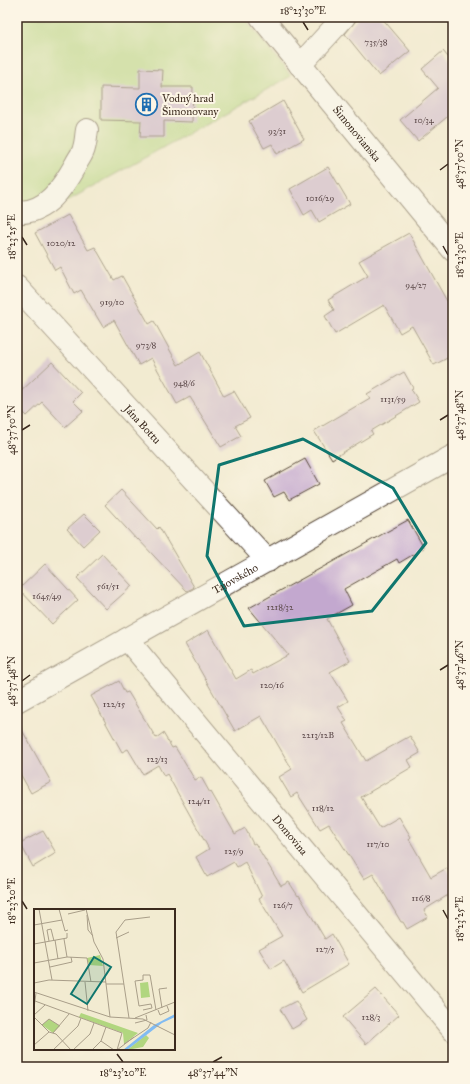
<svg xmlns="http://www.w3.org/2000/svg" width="470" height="1084" font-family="'IM FELL Great Primer',serif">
<rect width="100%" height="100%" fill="#fcf5e5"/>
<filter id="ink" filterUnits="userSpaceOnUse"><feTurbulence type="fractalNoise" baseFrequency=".025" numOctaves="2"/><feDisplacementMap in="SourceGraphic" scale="8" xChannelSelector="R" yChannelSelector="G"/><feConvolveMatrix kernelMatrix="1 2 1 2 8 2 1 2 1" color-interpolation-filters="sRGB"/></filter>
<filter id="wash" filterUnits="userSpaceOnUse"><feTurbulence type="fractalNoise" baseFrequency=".012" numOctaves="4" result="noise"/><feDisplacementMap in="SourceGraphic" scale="16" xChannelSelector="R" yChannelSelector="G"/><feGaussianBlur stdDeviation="0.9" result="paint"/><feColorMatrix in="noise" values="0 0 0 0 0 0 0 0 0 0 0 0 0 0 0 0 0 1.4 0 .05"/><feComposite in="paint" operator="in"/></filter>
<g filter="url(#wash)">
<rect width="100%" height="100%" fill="#f2ebd1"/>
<!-- green -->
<polygon fill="#b1d67f" stroke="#76804e" points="17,17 244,17 291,76 17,229"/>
<g id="blocks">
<!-- building -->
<g fill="#c3a8cf">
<polygon points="359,17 381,17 410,51 379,76 345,34"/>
<polygon points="443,51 453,63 453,112 418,141 400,120 438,88 422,69"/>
<polygon points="140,69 163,70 162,87 193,87 192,122 164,121 164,137 140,137 141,121 101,120 101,87 140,88"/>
<polygon points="283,101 304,139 277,154 272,144 264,148 249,121"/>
<polygon points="328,167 350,204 319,222 312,210 304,215 290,189"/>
<polygon points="68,215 88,250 95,247 114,280 122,276 149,324 154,321 178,365 200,352 224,396 234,391 250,418 235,426 241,436 221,447 190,397 177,404 151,358 139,365 114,320 103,327 81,290 74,294 60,267 55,270 35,233"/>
<polygon points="409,233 453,312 453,355 434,365 412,326 400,333 384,305 335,334 325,316 334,310 328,300 368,276 359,261"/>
<polygon points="52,362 81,393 73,401 83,411 65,427 42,402 27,416 17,406 17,395"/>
<polygon points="404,372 413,388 411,389 419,402 371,431 373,434 332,459 314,431 370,398 367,394"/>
<polygon points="305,459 319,484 289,500 284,492 274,497 265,481"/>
<polygon points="121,490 157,529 159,527 194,587 193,588 187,591 138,539 137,540 105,505"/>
<polygon points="84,514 100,530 83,546 67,529"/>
<polygon points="408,520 424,548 399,563 397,559 344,589 352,605 327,619 350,661 330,672 348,701 338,707 347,721 343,723 366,761 410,736 420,753 408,760 412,767 361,797 380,828 399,817 411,837 409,839 431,877 447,868 453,879 453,892 424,910 428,917 407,929 403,922 401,922 373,874 364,879 329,824 320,829 297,793 291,797 279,777 292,769 261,716 235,731 185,644 208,630 236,679 251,670 253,674 288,655 249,608"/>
<polygon points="102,554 132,586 106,609 77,578"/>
<polygon points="45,564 78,600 52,624 19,589"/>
<polygon points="119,681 125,693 128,692 156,738 163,733 172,748 175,747 195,780 201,777 210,793 211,792 235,834 245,828 253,844 255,843 281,886 289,882 298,896 299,895 325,939 332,934 349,964 302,992 284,961 271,969 259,949 282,936 259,899 262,897 245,862 237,867 234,862 207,877 196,857 209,849 167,774 164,776 158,765 143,774 128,749 122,752 91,696"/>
<polygon points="17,721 51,782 31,793 17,768"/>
<polygon points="43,831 56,853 33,867 20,843"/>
<polygon points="376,989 399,1015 366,1044 343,1017"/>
<polygon points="296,1001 307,1020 292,1029 280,1009"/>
</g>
</g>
</g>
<g filter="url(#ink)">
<use href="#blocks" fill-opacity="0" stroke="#564739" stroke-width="1"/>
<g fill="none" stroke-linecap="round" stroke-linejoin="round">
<defs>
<g id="minor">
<path id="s1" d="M261 17 453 250"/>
<polyline points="300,65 344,17"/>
<path d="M17 212C46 214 63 187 76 164 78 159 83 154 84 148 86 142 86 135 87 130"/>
<path id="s2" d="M17 287 268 561"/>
<path id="s3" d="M127 639 453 1030"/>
<path id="s4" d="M17 701 453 456"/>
</g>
</defs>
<!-- minor casing -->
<use href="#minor" stroke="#564739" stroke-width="24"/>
<!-- minor -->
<use href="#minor" stroke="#fff" stroke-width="22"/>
</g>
</g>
<!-- marked area -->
<path d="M0 0H470V1084H0ZM303 439 393 488 426 543 372 611 244 626 207 556 219 465Z" fill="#f2ebd1" fill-opacity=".55" fill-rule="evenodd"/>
<path fill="none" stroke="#0f766e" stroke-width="3" stroke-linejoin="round" d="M303 439 393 488 426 543 372 611 244 626 207 556 219 465Z"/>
<!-- ticks -->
<path fill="none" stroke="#3b2a1e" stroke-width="1.5" d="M303 22 308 30M440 170 448 164M22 237 27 245M443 246 448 255M440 420 448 415M22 430 30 425M440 670 448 665M22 681 30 675M22 901 27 909M443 910 448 919M117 1054 123 1062M213 1062 222 1057"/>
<!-- icons -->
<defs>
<symbol id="building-ring" viewBox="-11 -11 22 22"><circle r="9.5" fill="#fcf5e5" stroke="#1f6fb2" stroke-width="1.5"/><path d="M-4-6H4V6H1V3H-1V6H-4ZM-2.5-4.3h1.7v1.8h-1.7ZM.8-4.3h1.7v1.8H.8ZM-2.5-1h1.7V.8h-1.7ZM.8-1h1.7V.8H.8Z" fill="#1f6fb2"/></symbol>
</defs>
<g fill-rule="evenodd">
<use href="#building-ring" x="134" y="92" width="25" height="25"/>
</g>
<g text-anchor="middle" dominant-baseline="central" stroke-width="4" stroke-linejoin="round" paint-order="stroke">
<!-- number labels -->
<g font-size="9" fill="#5d4a4a">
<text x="376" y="41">735/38</text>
<text x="424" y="119">10/34</text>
<text x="277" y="130">93/31</text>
<text x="320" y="197">1016/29</text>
<text x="61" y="242">1020/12</text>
<text x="416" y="284">94/27</text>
<text x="112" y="301">919/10</text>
<text x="146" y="344">973/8</text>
<text x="184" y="382">948/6</text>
<text x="393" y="398">1131/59</text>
<text x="108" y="585">561/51</text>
<text x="47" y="595">1645/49</text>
<text x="280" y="606">1218/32</text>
<text x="272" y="684">120/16</text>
<text x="114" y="703">122/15</text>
<text x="318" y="734">2213/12B</text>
<text x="157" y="758">123/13</text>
<text x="199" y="800">124/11</text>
<text x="323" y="807">118/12</text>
<text x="378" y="843">117/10</text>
<text x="234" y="850">125/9</text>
<text x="421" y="897">116/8</text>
<text x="283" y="904">126/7</text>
<text x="325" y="948">127/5</text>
<text x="371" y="1016">128/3</text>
</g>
<!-- poi labels -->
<g font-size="11" fill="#3b2a1e" stroke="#fcf5e5" text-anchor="start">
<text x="162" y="98">Vodný hrad<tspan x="162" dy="13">Šimonovany</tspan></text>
</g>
<!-- street labels -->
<g font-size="11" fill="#3b2a1e" stroke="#fcf5e5">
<text stroke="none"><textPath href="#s1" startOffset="151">Šimonovianska</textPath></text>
<text stroke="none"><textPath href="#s2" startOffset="186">Jána Bottu</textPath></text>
<text stroke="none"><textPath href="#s4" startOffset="250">Tajovského</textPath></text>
<text stroke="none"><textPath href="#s3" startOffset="255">Domovina</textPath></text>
</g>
</g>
<!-- overview -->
<g transform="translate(34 909)">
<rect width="141" height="141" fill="#f2ebd1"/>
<path d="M66 46 69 57 55 56 53 49ZM114 73 116 88 107 89 106 74ZM47 104 104 124 90 135 89 124 45 108ZM15 110 26 117 19 124 8 116ZM112 126 115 129 109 138 93 141Z" fill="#b1d67f"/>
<path d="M141 105V108L128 114 93 141H89L120 116Z" fill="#81bbf2"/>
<path fill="none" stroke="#a99e89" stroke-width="1" d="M5 0 18 71M25 0 31 22 34 21M52 0 60 33 69 50 76 108M34 5 51 1M53 6 54 21 59 27M0 16 28 11M82 29 95 23M30 30 33 48M21 31 24 50M15 32 13 21 17 20 20 32M0 35 33 29V24M0 54 33 48 53 49 57 73M16 58 38 53 37 48M51 73 54 102M0 74 15 71 72 73M72 75H90M0 83 76 108 109 110 141 126M1 92 88 124 83 141M0 99 2 84M128 99 125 80 133 79M109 101 118 99 117 95 105 97 101 72 109 71V66H116L122 101M124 101 126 106 135 102 133 97M0 106 11 96M0 108 15 123M95 109 82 23 91 11 116 8M101 109 141 93M101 114 113 111 112 106M8 116 15 110 26 117M15 123 22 125 37 141M19 124 35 105M67 132 80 141M90 135 114 119 117 113M0 136 15 123M19 141 44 117 47 109M39 141 56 125 60 114M58 141 67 132 72 118M83 141 100 128"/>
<path fill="#0f766e" fill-opacity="0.15" stroke="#0f766e" stroke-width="2" d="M60 48 77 58 53 95 37 85Z"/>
<rect width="141" height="141" fill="none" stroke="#3b2a1e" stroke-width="2"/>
</g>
<!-- margin -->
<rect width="470" height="1084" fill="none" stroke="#fcf5e5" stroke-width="44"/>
<rect x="22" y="22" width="426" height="1040" fill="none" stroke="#3b2a1e" stroke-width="1.5"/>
<g font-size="10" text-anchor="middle" fill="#3b2a1e">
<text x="303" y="14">18°23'30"E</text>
<text transform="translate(459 164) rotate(-90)" y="4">48°37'50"N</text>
<text transform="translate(11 237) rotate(-90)" y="4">18°23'25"E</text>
<text transform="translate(459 255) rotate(-90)" y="4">18°23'30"E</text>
<text transform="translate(459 415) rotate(-90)" y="4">48°37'48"N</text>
<text transform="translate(11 430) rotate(-90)" y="4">48°37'50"N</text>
<text transform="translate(459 665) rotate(-90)" y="4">48°37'46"N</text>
<text transform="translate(11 681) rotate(-90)" y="4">48°37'48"N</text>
<text transform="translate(11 901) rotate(-90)" y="4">18°23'20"E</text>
<text transform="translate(459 919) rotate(-90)" y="4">18°23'25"E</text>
<text x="123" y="1076">18°23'20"E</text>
<text x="213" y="1076">48°37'44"N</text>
</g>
</svg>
